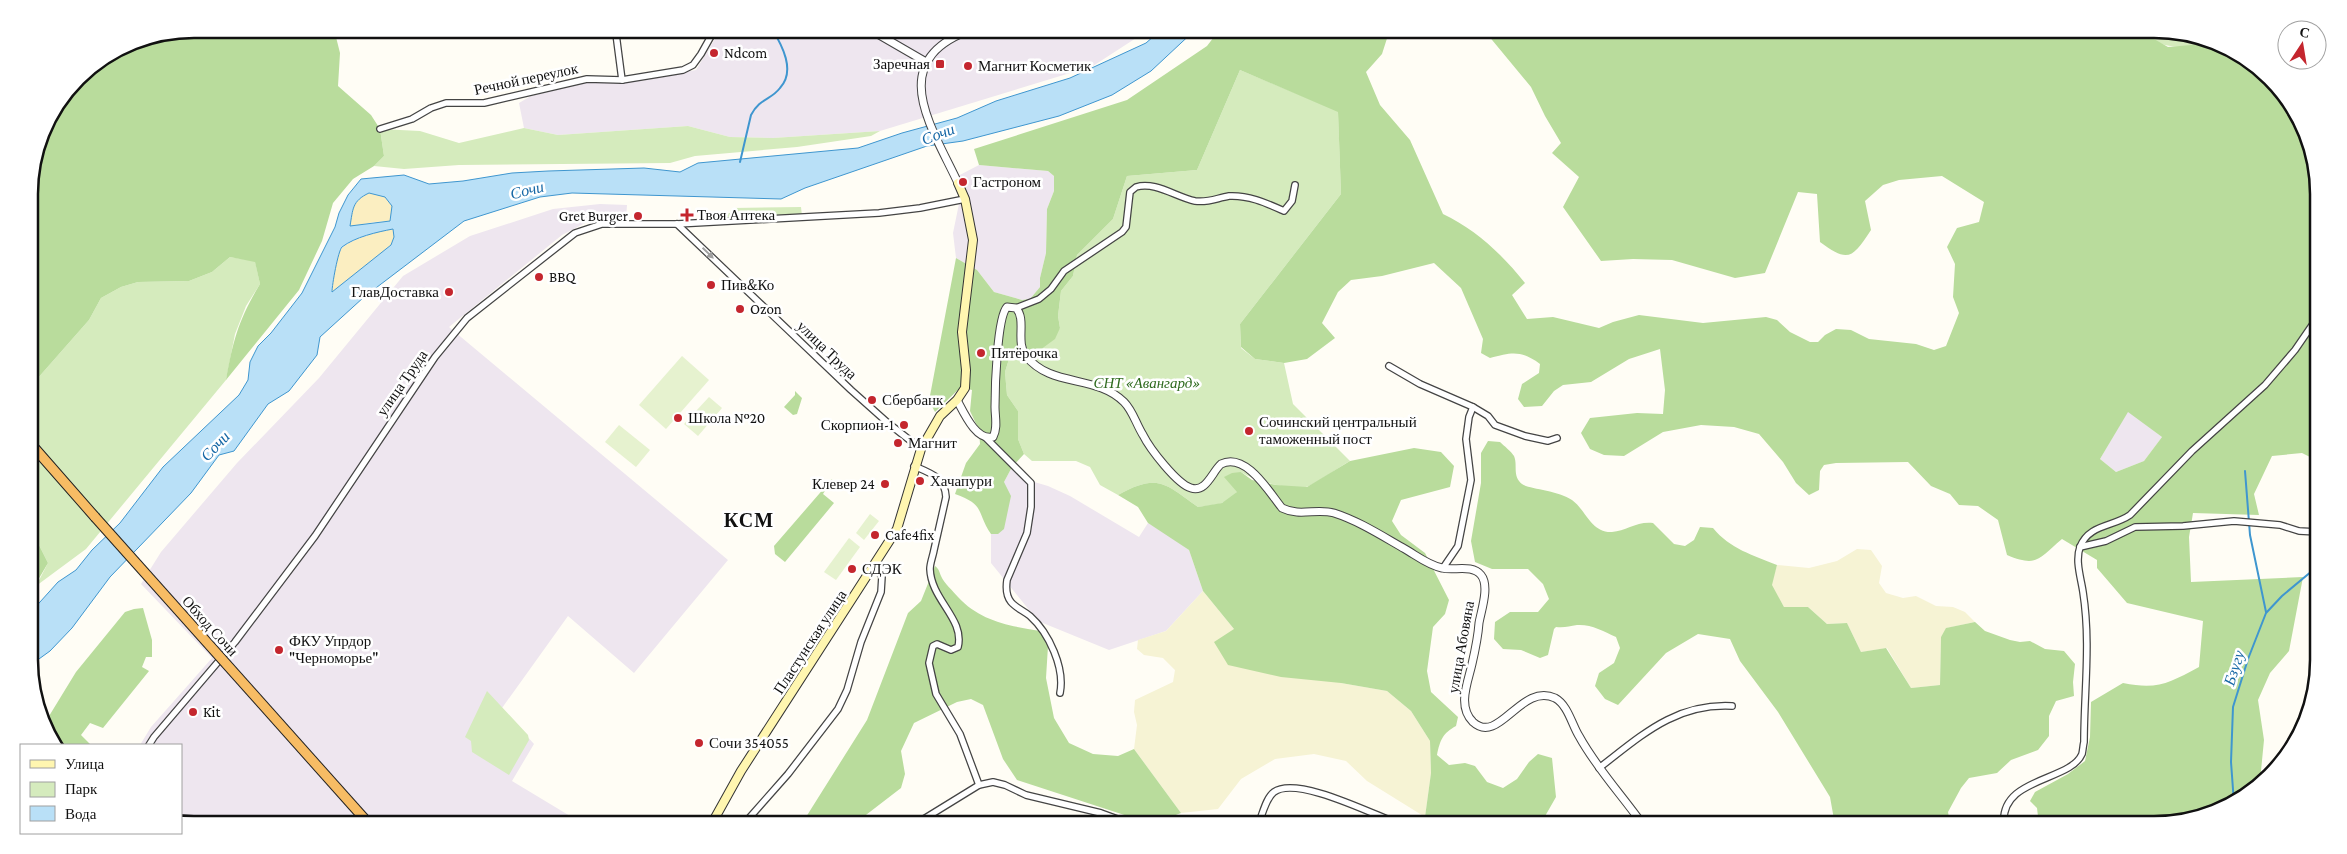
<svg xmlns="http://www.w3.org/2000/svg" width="2347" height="854" font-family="'Crimson Pro',serif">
<rect width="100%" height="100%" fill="#fffdf5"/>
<!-- industrial -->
<g fill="#eee6ef">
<polygon points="721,29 1150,29 1093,66 880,131 773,138 730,137 688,126 558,135 524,128 519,103 531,96 590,82 641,81 696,70"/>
<polygon points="979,165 1048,171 1054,176 1054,191 1047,209 1046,253 1040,278 1040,287 1030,299 1022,300 994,292 977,270 956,258 953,233 961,194 954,178"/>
<polygon points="600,204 627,205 626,218 595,218 562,235 449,327 728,560 634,673 568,616 502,708 534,744 512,781 585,825 193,825 181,823 181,745 140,745 151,727 212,658 141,584 161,552 237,463 319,378 403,276 470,236 553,209"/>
<polygon points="2128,411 2162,437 2144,461 2116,472 2100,459"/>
<polygon points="1012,467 1024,479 1048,486 1070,496 1139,537 1148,523 1169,535 1189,550 1203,591 1166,631 1109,650 1038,621 991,563 991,534 998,534 1004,482"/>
</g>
<!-- farmland -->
<g fill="#f6f3d4">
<polygon points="1857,549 1871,550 1882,566 1879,583 1886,593 1903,598 1916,596 1936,606 1953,607 1965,612 1975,622 1947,628 1941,637 1940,685 1911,688 1887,648 1861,652 1847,623 1827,624 1808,607 1784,607 1771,585 1777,565 1809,568 1837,561"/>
<polygon points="1203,591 1234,629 1341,683 1387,691 1411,711 1430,741 1431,773 1425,817 1367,781 1346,761 1314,754 1275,759 1241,779 1218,809 1181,813 1134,749 1137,725 1134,712 1135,700 1173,682 1175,670 1163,658 1144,655 1137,649 1138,640 1166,631"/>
</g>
<!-- green -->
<g fill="#d5ebbd">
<path d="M2143 29 2206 37 2214 43C2189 46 2159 54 2143 29Z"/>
<path d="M1240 70 1338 111 1341 194 1240 324 1241 348 1255 359 1284 363 1293 404 1350 461C1336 469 1323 479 1309 486 1295 492 1254 481 1241 472 1240 478 1240 486 1237 492 1231 505 1210 505 1198 507 1164 483 1158 473 1118 495L1100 485 1090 467 1076 461H1032L1024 454 1018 439V411L1007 395 1005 372 1009 359 1040 350 1060 328 1058 316 1061 291 1073 276 1077 255 1113 219 1127 176 1197 170Z"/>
<polygon points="688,126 730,137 773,138 880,131 871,136 797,147 695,156 670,163 459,165 404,169 374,166 384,156 380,129 420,131 459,143 524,128 558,135"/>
<polygon points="801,207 802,216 721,219 721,213 733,213 733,208"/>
<polygon points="230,257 255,261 260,284 246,306 235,334 226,380 86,549 36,586 48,563 36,539 31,536 30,387 89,320 101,298 121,287 138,282 189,281 212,272"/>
<polygon points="487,691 528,735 529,740 509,775 472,752 471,741 465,737"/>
</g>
<!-- forest -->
<g fill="#b9dc9c" fill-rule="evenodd">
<path d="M193 29H334L340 53 338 86 371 115 380 129 384 156 374 166 353 179 333 203 322 241 299 290 226 380C233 340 239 319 260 284L255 262 230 257 212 272 189 281 138 282 121 287 101 298 89 320 30 387 29 182 46 120 85 70 131 41Z"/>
<path d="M1220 29H1390L1382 54 1366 72 1380 105 1410 140 1443 214C1475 229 1502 254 1525 283L1512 295 1527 319 1553 317 1599 328 1613 322 1639 315 1703 323 1766 317 1777 320 1790 332 1810 342H1818L1825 335 1836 329 1851 330 1869 339 1916 344 1934 350 1946 346 1959 313 1953 297 1955 264 1947 247 1957 228 1979 222 1984 202 1942 176 1899 180 1883 185 1865 201 1871 230C1853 257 1849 264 1820 242L1817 194 1798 192 1765 273 1735 278 1672 260 1633 259 1601 261 1563 207 1579 177 1552 153 1561 143 1545 116 1531 87 1483 29H2143L2147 35 2168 47 2214 43 2278 85 2301 121 2317 172 2318 461 2302 453 2272 456 2254 494 2259 515 2193 513 2189 537 2191 582 2303 577 2289 651 2270 673 2258 700 2264 740 2260 781 2262 783C2210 838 2108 825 2039 825L2037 808 2030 801 2035 792 2068 774 2085 761 2090 737 2091 702 2123 683C2158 690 2169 683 2199 667L2203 621 2127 603 2097 568V560L2062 539C2039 558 2038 568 2007 555L1998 520 1978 506 1959 505 1950 494 1931 486 1908 462 1836 463 1824 465 1820 471 1819 490 1809 495 1796 483 1783 462 1759 434 1734 427 1701 425 1663 432 1624 456 1604 455 1590 449 1581 433 1590 418 1637 413 1663 414 1665 390 1660 349 1629 359 1591 382 1563 385 1554 391 1542 406 1524 407 1518 399 1522 384 1539 373 1540 364C1521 350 1512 352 1490 358L1481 353 1483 339 1461 288 1434 263 1382 276 1351 280 1338 292 1322 323 1335 338 1307 359 1284 363 1255 359 1241 347 1240 324 1341 194 1338 112 1240 70 1197 170 1127 176 1113 219 1077 255 1073 276 1061 291 1058 316 1060 328 1055 339 1040 350 1009 359 1005 372 1007 395 1018 411V439L1024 454 1012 467 1004 482 1011 496 1004 529 998 534H991C976 512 986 505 955 494L966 463 980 444 979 430 970 411 972 390 961 387 935 412 929 401 956 258 977 270 994 292 1022 300 1030 299 1040 287V278L1046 253 1047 209 1054 191V176L1048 171 979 165 974 149 1127 100 1207 46ZM2128 412 2162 437 2144 461 2116 472 2100 459Z"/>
<polygon points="795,391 802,398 797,414 793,415 784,407 795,395"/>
<path d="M1488 441 1500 442C1504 446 1511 451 1514 456 1518 465 1512 476 1522 484 1528 489 1558 490 1572 500 1586 510 1591 533 1612 532 1626 531 1637 521 1653 523L1674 544 1685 546 1694 540 1700 527 1713 528C1730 549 1753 555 1777 565L1772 585 1784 607H1808L1827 624 1847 623 1861 652 1886 648 1911 688 1940 685 1941 637 1946 628 1975 622 1985 631 2010 640 2020 642 2030 641 2045 649 2064 651 2075 664 2073 682 2074 696 2056 701 2049 716V736L2038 750 2011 760 1997 773 1969 778 1961 788 1948 812 1950 823 1954 825H1835L1830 797 1778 712 1740 661 1730 639 1698 634 1666 653 1618 705 1605 699 1595 686 1599 673 1614 663 1620 648 1616 637C1603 631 1591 624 1577 625 1569 626 1565 628 1556 627L1554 629 1548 655 1540 658 1521 650 1503 649 1494 639 1495 622 1510 612H1538L1549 599 1543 584 1528 569H1492L1475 562 1471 541 1481 483V453Z"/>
<path d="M1414 448 1441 452 1454 466 1450 487 1401 500 1392 521 1401 535 1425 553 1449 600 1445 614 1433 627 1427 671 1431 692 1458 717 1456 726C1443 733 1440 740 1437 755L1449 765 1465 763 1475 766 1487 782 1503 788 1517 779 1529 762 1538 754 1552 758 1556 797 1540 825H1453L1425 817 1431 773 1430 741 1411 711 1387 691 1341 683 1281 677 1228 665 1214 642 1234 629 1203 591 1189 550 1148 523 1138 507 1118 495C1158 473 1164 483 1198 507L1222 503 1237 492 1224 477 1232 473 1241 472 1252 480 1276 485 1307 487 1350 461Z"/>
<polygon points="832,479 833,485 831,488 828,486 823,494 834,503 785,562 775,554 774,546"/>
<polygon points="31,536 36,539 48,563 31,592"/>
<path d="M935 566C939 569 939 571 941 576 944 583 953 591 958 597 980 621 1009 626 1040 631L1048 646 1046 678 1054 718 1069 743 1093 754 1118 756 1134 749 1181 813 1152 824 1017 780 1003 759 983 705 971 699 957 702 914 723 901 751 905 774 901 788 862 818 860 825H801L867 720 908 613 921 601Z"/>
<polygon points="143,608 152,640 152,657 146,657 142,667 149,671 103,728 90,723 81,735 91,745 58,745 46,721 76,672 125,612 134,609"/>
<polygon points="993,818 1030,825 968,825"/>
</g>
<!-- sand -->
<g fill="#fbeec1">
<path d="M369 193 385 197 392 206 390 221 374 222 349 227C353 210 352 201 369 193Z"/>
<path d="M393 229 394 237 391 245 332 292C332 286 337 255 340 251 346 240 380 231 393 229Z"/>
</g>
<!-- pitch -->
<g fill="#e6f2cf">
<polygon points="682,356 709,380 666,429 639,405"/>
<polygon points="709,397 722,408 698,436 684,424"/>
<polygon points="619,425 650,450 636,467 605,442"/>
<polygon points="870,514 879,521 864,540 856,533"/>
<polygon points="849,538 860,547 836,580 824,572"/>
</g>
<!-- water -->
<path fill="#b9e0f7" stroke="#3f96cf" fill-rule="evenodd" d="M1162 29H1196L1151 71 1112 95 1059 116 963 141 927 146 805 188 781 199 572 193 540 197 464 221 364 297 320 337 317 355 289 391 268 404 234 451 219 455 191 493 110 577 72 628 50 651 32 664 31 612 58 582 76 570 92 550 120 523 163 467 239 395 248 380 250 362 258 346 271 333 302 293 335 227 339 213 348 195 361 179 404 175 429 184 463 181 512 173 548 171 644 168 680 172 698 163 858 148 902 133 957 118 996 101 1070 78 1146 43ZM369 193 385 197 392 206 390 221 350 226C353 209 352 201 369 193ZM393 229 394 237 391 245 332 292C332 285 338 251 342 247 355 237 377 232 393 229Z"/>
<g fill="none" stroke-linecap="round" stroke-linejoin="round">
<!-- stream -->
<g stroke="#3f96cf" stroke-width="2">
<path d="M740 162 751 115C760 98 771 100 780 88 796 71 782 45 772 29"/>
<polyline points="2245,471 2250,535 2266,612"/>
<polyline points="2234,803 2231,762 2233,707 2248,659 2266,613 2282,596 2318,566"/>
</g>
<defs>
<g id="minor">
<polyline points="371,29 380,32 386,29"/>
<polyline points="616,34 622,80"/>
<polyline points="380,129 412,119 431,108 446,103 484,103 587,79 622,80 683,70 693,65 701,54 715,29"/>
<polyline points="677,224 851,390 888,423 921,449"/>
<path d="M1016 308 1039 299 1051 289 1064 271 1122 232 1126 227 1130 192 1136 187C1155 181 1176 197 1195 201 1208 203 1217 198 1229 196 1249 195 1266 203 1284 211L1292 201 1295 185"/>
<polyline points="1389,366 1420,384 1473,407 1488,416 1495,425 1525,436 1548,441 1557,438"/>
<path d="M986 438 1031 483V507L1027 533 1007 580C1006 587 1006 596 1011 602 1016 608 1024 611 1030 616 1049 633 1065 668 1060 693"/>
<path d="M914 466C930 473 945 477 946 497 942 515 938 533 934 550 933 556 930 563 930 569 931 600 965 619 958 647L951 650 937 644 933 646 929 663 936 694 960 734 979 785"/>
<polyline points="2080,547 2106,541 2135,527 2183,526 2234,521 2280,525 2299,531 2318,532"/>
<polyline points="1443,568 1458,546 1471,480 1466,439 1469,417 1473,407"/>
<polyline points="149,745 154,737 235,642 315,536 435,357 467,318 575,233 602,224 677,224 879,213 920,208 965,199"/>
<path d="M1599 768C1641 736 1675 703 1732 706"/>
<polyline points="743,825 788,774 838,709 847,690 861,642 881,592 882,576 874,568"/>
<polyline points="914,825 979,785 993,782 1005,785 1026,795 1101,813 1134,825"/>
<path d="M1256 825 1259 822C1263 813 1266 798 1274 792 1297 775 1376 816 1402 825"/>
<path d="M2004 825C1999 777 2070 782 2082 754 2083 750 2083 746 2084 742 2084 692 2091 643 2083 592 2081 578 2075 561 2080 547 2089 524 2113 527 2130 515L2192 451 2265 385 2295 350 2317 318"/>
</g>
<g id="tertiary">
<polyline points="869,29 926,62"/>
<path d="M958 183C931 125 884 60 973 29"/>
<path d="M957 400C964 413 976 441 993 437 998 428 995 417 995 407 995 389 997 317 1007 307L1016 308C1027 320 1015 342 1026 356 1051 388 1096 374 1124 402 1133 411 1136 424 1143 435 1150 449 1177 484 1191 488 1206 493 1212 472 1221 464 1246 452 1269 492 1282 508 1300 517 1316 508 1334 513 1359 521 1382 536 1405 549 1417 556 1428 565 1442 568 1454 571 1472 564 1481 575 1490 586 1481 611 1479 623 1478 637 1475 651 1472 664 1468 682 1457 706 1473 722 1499 746 1521 682 1555 698 1568 705 1572 725 1579 736 1597 769 1622 795 1643 825"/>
</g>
<polyline id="secondary" points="711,825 741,771 897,529 921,449 940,416 957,400 965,388 966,370 962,332 973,240 965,199 958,183"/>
<polyline id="trunk" points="31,444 95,517"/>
</defs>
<!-- minor casing -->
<use href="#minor" stroke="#444" stroke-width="8"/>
<!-- tertiary casing -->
<use href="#tertiary" stroke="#444" stroke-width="9"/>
<!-- secondary casing -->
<use href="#secondary" stroke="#333" stroke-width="10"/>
<!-- trunk casing -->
<use href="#trunk" stroke="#222" stroke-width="11"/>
<!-- minor -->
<use href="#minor" stroke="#fff" stroke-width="5.5"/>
<!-- tertiary -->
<use href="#tertiary" stroke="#fff" stroke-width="7"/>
<!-- secondary -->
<use href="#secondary" stroke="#fff6b0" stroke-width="8"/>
<!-- trunk -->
<use href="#trunk" stroke="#f7bc64" stroke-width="9"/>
<defs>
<polyline id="trunk-bridge" points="95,517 370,825"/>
</defs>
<!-- trunk-bridge casing -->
<use href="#trunk-bridge" stroke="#222" stroke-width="11" stroke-linecap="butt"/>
<!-- trunk-bridge -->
<use href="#trunk-bridge" stroke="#f7bc64" stroke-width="9"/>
</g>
<!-- one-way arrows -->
<defs><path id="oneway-solid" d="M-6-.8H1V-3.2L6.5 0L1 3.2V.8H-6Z" transform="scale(1.25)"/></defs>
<use fill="#a0a0a0" href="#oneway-solid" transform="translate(708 253) rotate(44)"/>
<!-- markers -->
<g fill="#c4262e" stroke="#fff" stroke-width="2">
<circle cx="714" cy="53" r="5"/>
<rect x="935" y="59" width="10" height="10" rx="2.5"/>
<circle cx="968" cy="66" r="5"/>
<circle cx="963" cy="182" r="5"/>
<path d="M684.5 207.5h5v5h5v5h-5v5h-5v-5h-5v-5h5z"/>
<circle cx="638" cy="216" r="5"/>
<circle cx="539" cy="277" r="5"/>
<circle cx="711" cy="285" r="5"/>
<circle cx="449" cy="292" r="5"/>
<circle cx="740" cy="309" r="5"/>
<circle cx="981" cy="353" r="5"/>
<circle cx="872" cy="400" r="5"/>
<circle cx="678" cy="418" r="5"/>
<circle cx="904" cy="425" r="5"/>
<circle cx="1249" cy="431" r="5"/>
<circle cx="898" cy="443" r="5"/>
<circle cx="920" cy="481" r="5"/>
<circle cx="885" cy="484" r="5"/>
<circle cx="875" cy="535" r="5"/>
<circle cx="852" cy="569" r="5"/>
<circle cx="279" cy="650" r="5"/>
<circle cx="193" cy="712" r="5"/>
<circle cx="699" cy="743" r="5"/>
</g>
<g text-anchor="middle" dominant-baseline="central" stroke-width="5" stroke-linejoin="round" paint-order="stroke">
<!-- poi labels -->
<g font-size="15" fill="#111" stroke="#fff" text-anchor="start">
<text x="724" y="53">Ndcom</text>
<text x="930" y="64" text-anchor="end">Заречная</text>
<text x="978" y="66">Магнит Косметик</text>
<text x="973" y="182">Гастроном</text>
<text x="697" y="215">Твоя Аптека</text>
<text x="628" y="216" text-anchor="end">Gret Burger</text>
<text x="549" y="277">BBQ</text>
<text x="721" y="285">Пив&amp;Ко</text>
<text x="439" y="292" text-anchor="end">ГлавДоставка</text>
<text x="750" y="309">Ozon</text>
<text x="991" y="353">Пятёрочка</text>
<text x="882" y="400">Сбербанк</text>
<text x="688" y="418">Школа №20</text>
<text x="1259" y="422">Сочинский центральный<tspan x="1259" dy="17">таможенный пост</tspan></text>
<text x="894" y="425" text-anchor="end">Скорпион-1</text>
<text x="908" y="443">Магнит</text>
<text x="930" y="481">Хачапури</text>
<text x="875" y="484" text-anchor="end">Клевер 24</text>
<text x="885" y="535">Cafe4fix</text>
<text x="862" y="569">СДЭК</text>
<text x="289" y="641">ФКУ Упрдор<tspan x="289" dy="17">"Черноморье"</tspan></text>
<text x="203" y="712">Kit</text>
<text x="709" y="743">Сочи 354055</text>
</g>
<!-- street labels -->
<g font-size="15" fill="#111" stroke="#fff">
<text transform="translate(526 79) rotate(-12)">Речной переулок</text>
<text transform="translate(827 350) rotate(44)">улица Труда</text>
<text transform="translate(402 383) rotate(-55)">улица Труда</text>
<text transform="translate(210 626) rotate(48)">Обход Сочи</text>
<text transform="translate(810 642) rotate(-57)">Пластунская улица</text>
<text transform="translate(1461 647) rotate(-80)">улица Абовяна</text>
</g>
<!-- park labels -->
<g font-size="15" font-style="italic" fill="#2f6b1f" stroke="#fff">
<text x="1147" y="383">СНТ «Авангард»</text>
</g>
<!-- water labels -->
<g font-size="16" font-style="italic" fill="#1768a6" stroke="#fff">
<text transform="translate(938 134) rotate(-21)">Сочи</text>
<text transform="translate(527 190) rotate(-14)">Сочи</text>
<text transform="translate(215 446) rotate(-47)">Сочи</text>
<text transform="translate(2234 668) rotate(-72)">Бзугу</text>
</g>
<!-- district labels -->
<g font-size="20" font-weight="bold" letter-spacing="1" fill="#111" stroke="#fff">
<text x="749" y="520">КСМ</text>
</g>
</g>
<!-- crop -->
<path d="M0 0H2347V854H0ZM194 38H2154A156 156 0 0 1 2310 194V660A156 156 0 0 1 2154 816H194A156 156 0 0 1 38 660V194A156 156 0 0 1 194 38Z" fill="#fff" fill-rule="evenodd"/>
<path fill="none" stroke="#111" stroke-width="2.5" d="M194 38H2154A156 156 0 0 1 2310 194V660A156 156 0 0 1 2154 816H194A156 156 0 0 1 38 660V194A156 156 0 0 1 194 38Z"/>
<!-- legend -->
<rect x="20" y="744" width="162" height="90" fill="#ffffff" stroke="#a0a0a0"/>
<rect x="30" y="760" width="25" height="8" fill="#fff6b0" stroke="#a0a0a0"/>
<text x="65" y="769" font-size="15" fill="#111111">Улица</text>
<rect x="30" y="782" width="25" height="15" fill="#d5ebbd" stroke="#a0a0a0"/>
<text x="65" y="794" font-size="15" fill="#111111">Парк</text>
<rect x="30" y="806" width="25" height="15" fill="#b9e0f7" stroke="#a0a0a0"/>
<text x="65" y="819" font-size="15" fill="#111111">Вода</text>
<!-- north arrow -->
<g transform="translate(2302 45) rotate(12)"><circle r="24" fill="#ffffff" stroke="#a0a0a0"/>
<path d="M0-4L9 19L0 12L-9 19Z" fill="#c4262e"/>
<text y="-8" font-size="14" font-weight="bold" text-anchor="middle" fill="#111111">С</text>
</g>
</svg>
